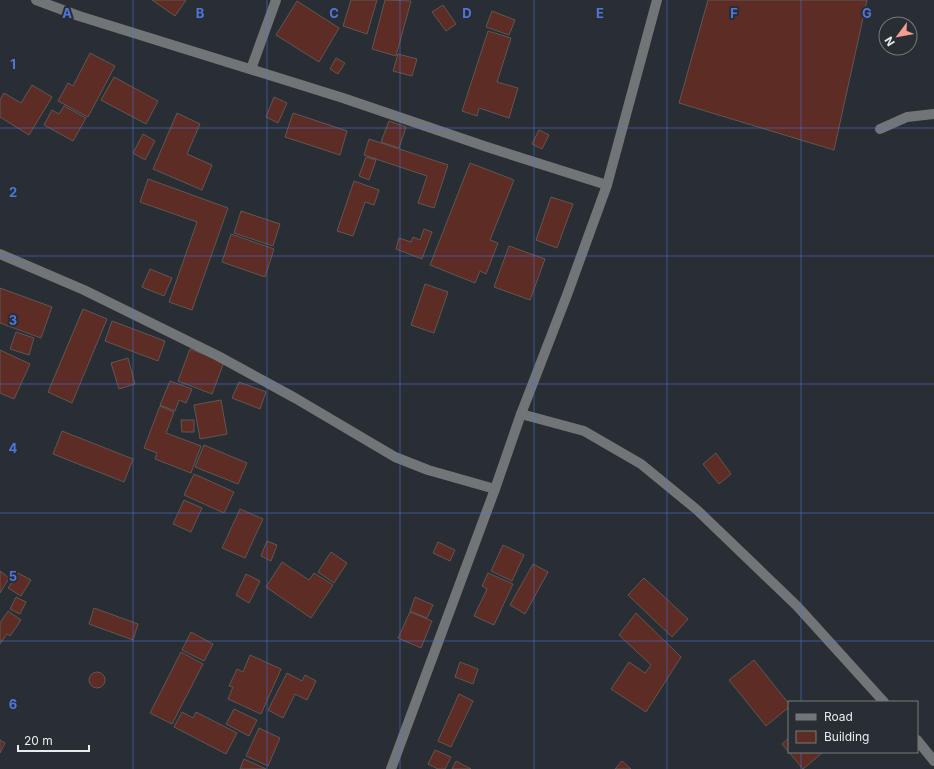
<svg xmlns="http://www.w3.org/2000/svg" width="934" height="769" font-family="Inter,sans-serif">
<rect width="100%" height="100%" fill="#282e33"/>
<!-- building -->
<g fill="#5c2c25" stroke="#605755">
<polygon points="152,0 186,0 175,16"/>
<polygon points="351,0 377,0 367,34 343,26"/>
<polygon points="385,0 411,1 396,56 372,49"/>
<polygon points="708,0 867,0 834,150 679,103"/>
<polygon points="297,1 339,28 319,62 276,35"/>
<polygon points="443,5 456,24 446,31 432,12"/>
<polygon points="492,11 515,20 509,35 486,27"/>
<polygon points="488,31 511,38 497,82 518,88 509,118 479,108 477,116 462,111"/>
<polygon points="90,53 115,66 88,117 58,101 68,83 73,86"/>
<polygon points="398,54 417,59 412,76 393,71"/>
<polygon points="336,58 345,63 338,74 330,69"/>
<polygon points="114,77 158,101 146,124 101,100"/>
<polygon points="32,85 52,97 29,135 0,117 0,100 4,93 21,103"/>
<polygon points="274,97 287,103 278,123 266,117"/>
<polygon points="64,106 86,118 73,141 44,125 52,110 59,114"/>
<polygon points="177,113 200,124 187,154 212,165 202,190 153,169"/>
<polygon points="293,113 347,131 340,155 285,137"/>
<polygon points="389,121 406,127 399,148 381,142"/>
<polygon points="539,130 549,135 542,149 532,144"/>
<polygon points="143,134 155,141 145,160 133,153"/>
<polygon points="369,139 448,165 434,208 418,203 427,176 364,155"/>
<polygon points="366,157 376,160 369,180 359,176"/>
<polygon points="470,163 514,180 490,240 498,243 486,274 480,271 475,283 430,265"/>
<polygon points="148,179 228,208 192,310 169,302 197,222 140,202"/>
<polygon points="354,181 379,190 374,205 365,202 353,236 337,231"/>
<polygon points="551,197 573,204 557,248 536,240"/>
<polygon points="241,211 280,224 273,246 234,233"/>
<polygon points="424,229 432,232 422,259 396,249 399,238 411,242 413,237 420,240"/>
<polygon points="231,234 274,249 265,277 222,262"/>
<polygon points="509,246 545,259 530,300 494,287"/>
<polygon points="150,269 172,278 164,296 142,287"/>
<polygon points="425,284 448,292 434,333 411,325"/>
<polygon points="0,288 52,307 41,338 0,323"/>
<polygon points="83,309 107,319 72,403 48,392"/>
<polygon points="112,321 165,341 158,361 105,341"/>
<polygon points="16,332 34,338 29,355 10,349"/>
<polygon points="190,349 224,362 212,394 178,381"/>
<polygon points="0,350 30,364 14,399 0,393"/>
<polygon points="128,358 135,384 119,389 111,363"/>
<polygon points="170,381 192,389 186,403 179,400 175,411 160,405"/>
<polygon points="239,382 266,392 260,409 232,398"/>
<polygon points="221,400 227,434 200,439 194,405"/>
<polygon points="160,406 174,412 166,433 201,446 191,473 155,459 157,453 144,448"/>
<polygon points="181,420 194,420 194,432 182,432"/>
<polygon points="62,431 133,459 124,482 53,454"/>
<polygon points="204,445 247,463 238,484 195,467"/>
<polygon points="716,453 731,474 719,484 703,464"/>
<polygon points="194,474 234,492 224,513 184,495"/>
<polygon points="184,500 202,508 191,532 173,524"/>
<polygon points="240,509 263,519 245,558 222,548"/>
<polygon points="267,541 277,545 271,561 261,556"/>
<polygon points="438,542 455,550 450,561 433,553"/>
<polygon points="503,545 524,555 512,581 491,571"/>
<polygon points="331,552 347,563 334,583 318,572"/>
<polygon points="282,562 309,580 314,573 333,585 311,618 266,587"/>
<polygon points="533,564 548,572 525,614 510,605"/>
<polygon points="0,571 9,578 0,593"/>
<polygon points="18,573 31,580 21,596 8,588"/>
<polygon points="488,573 513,584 494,625 474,616 487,589 482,586"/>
<polygon points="246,574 260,581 249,603 236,595"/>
<polygon points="644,578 688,619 672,637 628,595"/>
<polygon points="16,597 26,602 20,614 10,609"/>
<polygon points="415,597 433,605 427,618 410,611"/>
<polygon points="94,608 138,624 133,640 89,624"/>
<polygon points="8,611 21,620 10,636 7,634 0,644 0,623"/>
<polygon points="410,612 432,621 421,648 398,638"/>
<polygon points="636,613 681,657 646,712 611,689 629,662 645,673 651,665 619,635"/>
<polygon points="191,632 213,644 204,661 182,650"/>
<polygon points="181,652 203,664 172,724 150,713"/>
<polygon points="250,655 281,669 261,714 228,699 233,687 229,686 237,669 243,672"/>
<polygon points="754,660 789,704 789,707 766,726 729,680"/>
<polygon points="460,662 478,669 473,684 455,677"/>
<circle cx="97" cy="680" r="8"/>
<polygon points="287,673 302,681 305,675 316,681 307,700 295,694 283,718 268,710"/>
<polygon points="459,694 473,701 451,747 438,741"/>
<polygon points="234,709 257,720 249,736 226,724"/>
<polygon points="182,712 193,718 196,712 237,733 226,754 174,727"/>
<polygon points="259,728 280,738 268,766 246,756"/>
<polygon points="789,738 789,752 823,752 803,769 782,744"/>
<polygon points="0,740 5,743 0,753"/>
<polygon points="435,750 451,757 445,769 438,769 428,764"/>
<polygon points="244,759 266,769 240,769"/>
<polygon points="456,761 471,769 452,769"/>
<polygon points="622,761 631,769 615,769"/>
</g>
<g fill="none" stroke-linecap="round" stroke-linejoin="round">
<!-- minor -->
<g stroke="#727578" stroke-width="10">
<polyline points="36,0 79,16 343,98 487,147 607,185"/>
<polyline points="251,69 276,0"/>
<polyline points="880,129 907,117 934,114"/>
<polyline points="0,254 84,290 218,356 295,398 395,457 428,470 495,489"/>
<polyline points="521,414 584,431 641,464 696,509 797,606 884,702"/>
<polyline points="917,740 934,761"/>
<polyline points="391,769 495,489 521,414 567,295 607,185 657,0"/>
</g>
</g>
<!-- grid -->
<path fill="none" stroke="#5076de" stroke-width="1" stroke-opacity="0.55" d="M133 0V769M267 0V769M400 0V769M534 0V769M667 0V769M801 0V702M0 128H934M0 256H934M0 384H934M0 513H934M0 641H934M801 752V769"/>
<g font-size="13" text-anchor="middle" font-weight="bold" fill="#5076de" stroke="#282e33" stroke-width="4" stroke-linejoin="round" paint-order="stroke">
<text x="67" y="18">A</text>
<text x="200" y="18">B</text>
<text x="334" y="18">C</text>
<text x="467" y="18">D</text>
<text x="600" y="18">E</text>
<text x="734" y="18">F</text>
<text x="867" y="18">G</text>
<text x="13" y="69">1</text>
<text x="13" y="197">2</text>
<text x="13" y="325">3</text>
<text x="13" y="453">4</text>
<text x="13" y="581">5</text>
<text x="13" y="709">6</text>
</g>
<!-- legend -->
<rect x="788" y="701" width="130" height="52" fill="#282e33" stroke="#757a7e"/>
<rect x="796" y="714" width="20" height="6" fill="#727578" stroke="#757a7e"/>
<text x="824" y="721" font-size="12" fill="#e8ecef">Road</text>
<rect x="796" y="731" width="20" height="12" fill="#5c2c25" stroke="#757a7e"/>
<text x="824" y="741" font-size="12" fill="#e8ecef">Building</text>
<!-- north arrow -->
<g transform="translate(898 36) rotate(238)"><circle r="19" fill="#282e33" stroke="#757a7e"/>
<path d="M0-3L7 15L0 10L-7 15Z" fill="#f59d8e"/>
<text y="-6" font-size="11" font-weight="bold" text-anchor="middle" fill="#e8ecef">N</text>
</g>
<!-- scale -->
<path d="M18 745v6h71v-6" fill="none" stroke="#e8ecef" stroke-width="2"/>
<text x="24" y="745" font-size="12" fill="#e8ecef" stroke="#282e33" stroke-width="3" paint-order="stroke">20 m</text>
</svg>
